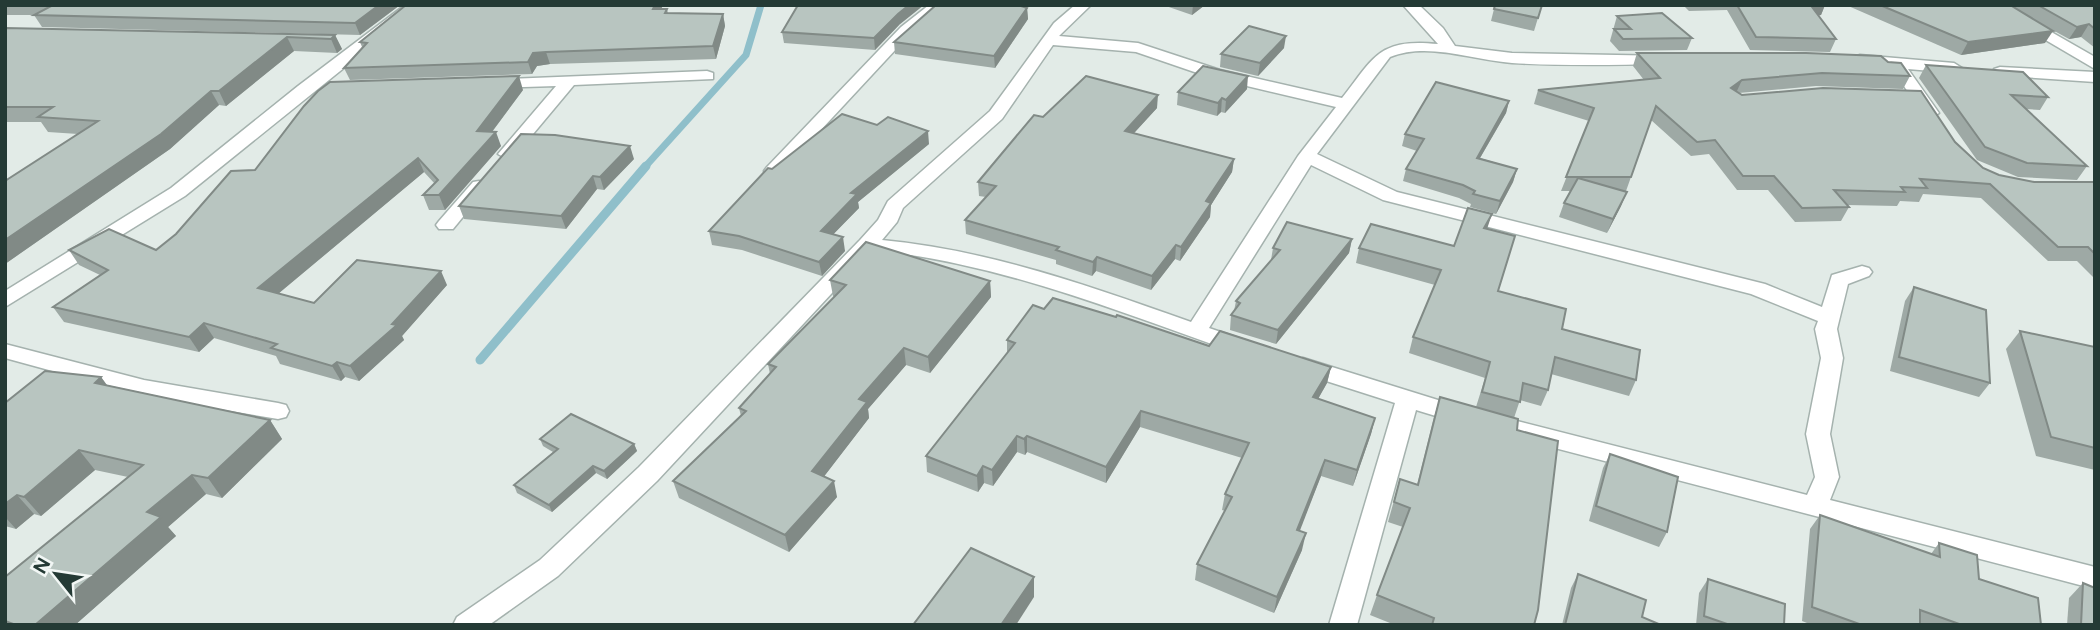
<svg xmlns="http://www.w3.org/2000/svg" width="2100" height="630" font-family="Figtree,sans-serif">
<rect width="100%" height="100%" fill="#e2ebe7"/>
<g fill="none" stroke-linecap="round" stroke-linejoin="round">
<!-- stream-far1 -->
<polyline stroke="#8fbfca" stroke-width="7" points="644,168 746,55 761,5"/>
<!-- stream -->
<polyline stroke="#8fbfca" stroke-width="9" points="480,360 646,166"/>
<defs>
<g id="minor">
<polygon points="405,5 422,5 185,196 5,307 5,291 171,188 298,86"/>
<polygon points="929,5 946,5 911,33 779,175 767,175 764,171 767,167 901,27"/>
<path d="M1075 5H1091L1059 36 1138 43 1220 70 1342 98C1375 56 1379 38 1438 44L1403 5H1419L1443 28 1455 46 1512 53 1670 56 1672 59 1664 64C1614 65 1563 66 1512 63 1472 60 1428 42 1390 57L1317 154 1397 192 1765 284 1822 307 1832 275 1862 266 1869 268 1872 272 1869 276 1848 284 1837 329 1843 358 1830 434 1839 477 1830 500 2095 567V589L1509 436 1505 430 1509 424 1517 421 1807 495 1815 477 1806 434 1821 358 1815 329 1818 321 1751 294 1383 200 1311 165 1209 328 1250 342 1253 347 1250 352H1234C1115 310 999 263 872 250L657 481 558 576 489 625H453L457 617 540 560 639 467 860 240 878 220 888 201 990 111 1054 23ZM1053 45 1136 52 1209 77 1336 107 1298 156 1191 322C1090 286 989 250 882 240L897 222 903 208 1002 119Z"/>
<polygon points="1986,5 2004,5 2095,57 2095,69"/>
<polygon points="1860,55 1954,63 1962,68 1954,73 1908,69 1939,113 1931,118 1925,117 1891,67 1854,63 1854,57"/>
<polygon points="2000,67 2095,72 2095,82 1994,75 1994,69"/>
<polygon points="707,71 713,73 713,79 574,85 513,158 507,159 498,154 556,86 492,88 486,86 486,80"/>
<polygon points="479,181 485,182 488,186 485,190 453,229 439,229 436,225 439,221 473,182"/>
<polygon points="5,344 144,380 278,403 286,405 289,411 286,417 278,419 144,396 5,358"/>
<polygon points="1303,358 1470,410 1474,416 1470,422 1462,424 1416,410 1357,625 1329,625 1395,403 1295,371 1292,366 1295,361"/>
</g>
</defs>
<!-- minor casing -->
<use href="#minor" stroke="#a5b2ae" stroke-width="3"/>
<!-- minor -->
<use href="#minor" fill="#fff" fill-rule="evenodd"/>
</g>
<!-- wall -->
<g fill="#9ea9a5">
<polygon points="5,5 400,5 360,35 42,27 34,15 5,15"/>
<polygon points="663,5 661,9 667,9 668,13 723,14 725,26 716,59 550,64 537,66 532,74 350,80 344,68 362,47 360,42"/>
<polygon points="1163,5 1205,5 1192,15"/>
<polygon points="1495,5 1542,5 1534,31 1491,21"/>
<polygon points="1683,5 1825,5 1821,15 1818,15 1836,39 1830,52 1750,50 1727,10 1689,11"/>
<polygon points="1846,5 2095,5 2095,48 2081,37 2069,39 2029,17 2045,43 1961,55"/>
<polygon points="1024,7 1027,8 1028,19 995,68 895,54 894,42"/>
<polygon points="1617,16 1692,38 1687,50 1619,51 1610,41"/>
<polygon points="899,25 875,50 784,43 782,32"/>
<polygon points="5,28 335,35 342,49 337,53 294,51 226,106 219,105 170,149 5,264 5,181 78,134 48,132 41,122 5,122"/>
<polygon points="1284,48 1258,76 1220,67 1221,54"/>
<polygon points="1637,53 1888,62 1910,76 1903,89 1816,86 1739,93 1742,95 1955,142 1983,168 1999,175 2034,182 2095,182 2095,279 2077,261 2048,261 1981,198 1923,194 1919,202 1900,201 1897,206 1847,205 1849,207 1841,221 1795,222 1768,190 1737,190 1709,154 1691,156 1651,120 1631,177 1626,191 1624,191 1621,206 1607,233 1559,217 1564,203 1570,191 1561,191 1589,121 1534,104 1538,90 1644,80 1633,66"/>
<polygon points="1926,65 2048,97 2040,110 2026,109 2087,166 2077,180 2018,177 1977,160 1919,78"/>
<polygon points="1247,89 1225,113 1221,112 1217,116 1177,105 1178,92"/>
<polygon points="523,90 492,132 501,146 445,210 429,210 423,195 435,184 424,172 278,294 314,303 447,285 402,336 404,340 359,381 345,377 341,381 280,364 276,356 214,338 199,352 64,322 53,307 100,275 79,265 69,250 156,250 255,170"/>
<polygon points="1509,101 1506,113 1480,158 1517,169 1513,182 1496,214 1470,207 1471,204 1459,198 1403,181 1406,169 1417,151 1402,146 1405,134"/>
<polygon points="1157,108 1134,133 1234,159 1232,172 1211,205 1210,217 1180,261 1175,259 1151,290 1096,271 1092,276 1056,264 1056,260 966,234 965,220 986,197 979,196 978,182 1043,117"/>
<polygon points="929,144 858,202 859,208 833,234 845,251 822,276 742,250 712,245 709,231 772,169"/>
<polygon points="634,159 604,190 597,189 566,229 464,219 459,206"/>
<polygon points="1487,229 1498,291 1562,329 1636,380 1629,396 1551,374 1548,390 1541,406 1520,400 1514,418 1517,430 1534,625 1395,625 1370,615 1377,595 1403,527 1388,522 1400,479 1417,485 1434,417 1440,397 1476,407 1485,378 1409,353 1413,337 1435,285 1356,263 1359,248 1454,246"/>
<polygon points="1352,239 1349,253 1276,344 1230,330 1231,315 1234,311 1236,301 1271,260 1273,248"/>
<polygon points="830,280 990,281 991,297 930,373 906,365 868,409 869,418 824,476 837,497 789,552 679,498 673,481 741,416 739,408 770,374 768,364 834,297 833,296"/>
<polygon points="1914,287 1990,383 1979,397 1890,371 1905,301"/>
<polygon points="1044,309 1209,346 1331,367 1327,383 1318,399 1375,418 1371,434 1353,486 1321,476 1299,531 1302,550 1274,613 1195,580 1197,564 1225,511 1222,510 1225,494 1242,458 1140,427 1106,483 1027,452 1025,455 1017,452 993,486 984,483 978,492 927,472 926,456 1007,353 1007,340"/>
<polygon points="2020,331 2095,347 2095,470 2036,456 2006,349"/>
<polygon points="101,377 107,385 270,420 282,439 222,498 206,494 168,527 176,536 75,625 5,625 5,577 128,477 95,470 41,516 34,514 16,529 5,526 5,403"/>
<polygon points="540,439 634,444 637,451 607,479 596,473 552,512 517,493 514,485 553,452 543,446"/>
<polygon points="1610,454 1667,532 1659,547 1589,521 1603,468"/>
<polygon points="1820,515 1931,554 1939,543 1979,579 2041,625 1812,625 1802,621 1810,529"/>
<polygon points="1578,574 1642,617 1661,625 1562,625 1571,588"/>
<polygon points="1708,579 1784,625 1696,625 1699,593"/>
<polygon points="2083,583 2095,625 2067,625 2069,598"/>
</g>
<!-- shaded-wall -->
<g fill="#818a86">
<polygon points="379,5 400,5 360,35 355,23"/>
<polygon points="655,5 663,5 656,21 653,9"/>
<polygon points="909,5 924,5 899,25 875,50 874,38 898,14"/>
<polygon points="1193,5 1205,5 1192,15"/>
<polygon points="1817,5 1825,5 1821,15 1806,19 1812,7"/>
<polygon points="1027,8 1028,19 995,68 994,56"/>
<polygon points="723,14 725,26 716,59 713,46"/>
<polygon points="2089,24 2081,37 2069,39 2077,27"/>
<polygon points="2053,31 2045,43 1961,55 1968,42"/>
<polygon points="335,35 342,49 337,53 331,39"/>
<polygon points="1286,36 1284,48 1258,76 1260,63"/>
<polygon points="287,37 294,51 226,106 219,91"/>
<polygon points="546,52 550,64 537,66 532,74 528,62 533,53"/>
<polygon points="519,76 523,90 482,145 477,131"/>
<polygon points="1248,76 1247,89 1225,113 1226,100"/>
<polygon points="1742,80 1736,93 1731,88"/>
<polygon points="211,91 219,105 170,149 5,264 5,240"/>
<polygon points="1158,95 1157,108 1124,144 1125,131"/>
<polygon points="1222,98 1221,112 1217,116 1218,103"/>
<polygon points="1509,101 1506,113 1473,170 1477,158"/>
<polygon points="928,131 929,144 858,202 859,208 823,245 821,231 851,193"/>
<polygon points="496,132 501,146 445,210 439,195"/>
<polygon points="630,146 634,159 604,190 600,177"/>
<polygon points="418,158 424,172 267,303 258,288"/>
<polygon points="1234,159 1232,172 1211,205 1210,217 1180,261 1181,247 1206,201"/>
<polygon points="1517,169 1513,182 1496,214 1500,201"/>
<polygon points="593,176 597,189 566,229 561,216"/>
<polygon points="1627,192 1621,206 1607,233 1613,219"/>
<polygon points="1492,214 1487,229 1484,228"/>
<polygon points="843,237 845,251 822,276 819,262"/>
<polygon points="1352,239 1349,253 1276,344 1278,330"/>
<polygon points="1176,245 1175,259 1151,290 1152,276"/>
<polygon points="1097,257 1096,271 1092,276 1093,262"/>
<polygon points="441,271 447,285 402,336 404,340 359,381 350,366 392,324"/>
<polygon points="990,281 991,297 930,373 928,357"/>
<polygon points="204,323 214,338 199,352 189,337"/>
<polygon points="904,348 906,365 868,409 869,418 816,487 812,471 859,399"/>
<polygon points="337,362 345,377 341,381 332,366"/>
<polygon points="1331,367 1327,383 1310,413 1313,397"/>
<polygon points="101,377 115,397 95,383"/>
<polygon points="1141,411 1140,427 1106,483 1106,467"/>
<polygon points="1375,418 1371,434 1353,486 1357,470"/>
<polygon points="270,420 282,439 222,498 208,478"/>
<polygon points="1017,436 1017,452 993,486 992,470"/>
<polygon points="1027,436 1027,452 1025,455 1024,439"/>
<polygon points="634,444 637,451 607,479 604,471"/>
<polygon points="79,450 95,470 41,516 24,497"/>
<polygon points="1325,460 1321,476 1294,546 1297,530"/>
<polygon points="593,466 596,473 552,512 549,505"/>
<polygon points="983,466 984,483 978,492 977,476"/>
<polygon points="192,475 206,494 168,527 176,536 75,625 35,625 147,512"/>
<polygon points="834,481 837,497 789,552 785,535"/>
<polygon points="17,495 34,514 16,529 5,517 5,504"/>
<polygon points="1306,533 1302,550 1274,613 1277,597"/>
<polygon points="1034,577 1034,597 1016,625 1001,625"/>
</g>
<!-- building -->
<g fill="#b8c5c0" stroke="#818a86" stroke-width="2">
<polygon points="53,5 379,5 355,23 34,15"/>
<polygon points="406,5 655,5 653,9 667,9 665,13 723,14 713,46 546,52 533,53 528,62 344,68 367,43 360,42"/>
<polygon points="798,5 909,5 898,14 874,38 782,32"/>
<polygon points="936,5 1018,5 1027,8 994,56 894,42"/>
<polygon points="1495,5 1542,5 1538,18 1494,9"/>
<polygon points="1737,5 1817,5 1812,7 1836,39 1756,37"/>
<polygon points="1880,5 2010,5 2053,31 1968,42"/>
<polygon points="2038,5 2095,5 2095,29 2089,24 2077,27"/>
<polygon points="1662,13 1692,38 1623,39 1614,29 1631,29 1617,16"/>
<polygon points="1249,26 1286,36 1260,63 1221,54"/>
<polygon points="5,28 335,35 331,39 287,37 219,91 211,91 161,134 5,240 5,181 98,121 38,117 53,107 5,107"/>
<polygon points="1637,53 1806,53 1881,56 1888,62 1901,63 1910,76 1822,73 1742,80 1731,88 1742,95 1823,88 1921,91 1955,142 1983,168 1999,175 2034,182 2095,182 2095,254 2088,247 2058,247 1990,184 1920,179 1927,188 1901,187 1905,192 1834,190 1849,207 1802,208 1774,176 1743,176 1715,140 1697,142 1656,106 1631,177 1566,177 1594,108 1538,90 1660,78"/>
<polygon points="1926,65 2023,72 2048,97 2011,95 2087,166 2027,163 1985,147"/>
<polygon points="1203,66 1248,76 1226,100 1222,98 1218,103 1178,92"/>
<polygon points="519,76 477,131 496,132 439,195 423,195 438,180 418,158 258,288 314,303 357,260 441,271 392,324 397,325 350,366 337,362 332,366 271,348 277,344 204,323 189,337 53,307 108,270 69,250 109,229 156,250 176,234 231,171 255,170 304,106 318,91 330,82"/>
<polygon points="1086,76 1158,95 1125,131 1234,159 1206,201 1211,203 1181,247 1176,245 1152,276 1097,257 1093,262 1056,250 1059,247 965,220 996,186 978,182 1034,115 1043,117"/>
<polygon points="1436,82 1509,101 1477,158 1517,169 1500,201 1473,194 1475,191 1463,185 1406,169 1424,139 1405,134"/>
<polygon points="842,114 877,125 888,117 928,131 851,193 857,194 821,231 843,237 819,262 739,236 709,231 768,168 772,169"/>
<polygon points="521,134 555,135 630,146 600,177 593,176 561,216 459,206"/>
<polygon points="1578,178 1627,192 1613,219 1564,203"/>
<polygon points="1468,208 1492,214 1484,228 1515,236 1498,291 1566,309 1562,329 1640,350 1636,380 1555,357 1548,390 1523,383 1520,402 1482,392 1490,362 1413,337 1441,270 1359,248 1371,224 1454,246"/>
<polygon points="1287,222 1352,239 1278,330 1231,315 1240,303 1236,301 1280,250 1273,248"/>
<polygon points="866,242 990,281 928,357 904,348 859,399 867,402 812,471 834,481 785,535 673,481 746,411 739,408 776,367 768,364 846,285 830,280"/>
<polygon points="1914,287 1986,310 1990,383 1899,357"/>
<polygon points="1053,298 1116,317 1117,315 1209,346 1220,331 1331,367 1313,397 1375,418 1357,470 1325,460 1297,530 1306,533 1277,597 1197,564 1232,497 1225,494 1249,443 1141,411 1106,467 1027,436 1024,439 1017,436 992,470 983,466 977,476 926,456 1015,343 1007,340 1033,305 1044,309"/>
<polygon points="2020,331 2095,347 2095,448 2051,437"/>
<polygon points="45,371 101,377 95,383 270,420 208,478 192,475 147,512 161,517 35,625 16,625 5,621 5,577 143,465 79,450 24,497 17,495 5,504 5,403"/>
<polygon points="1440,397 1518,419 1517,430 1558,441 1538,610 1534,625 1432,625 1434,618 1377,595 1410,508 1394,502 1400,479 1418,485"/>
<polygon points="571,414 634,444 604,471 593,466 549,505 514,485 558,449 540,439"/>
<polygon points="1610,454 1678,477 1667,532 1596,506"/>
<polygon points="1820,515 1940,557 1939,543 1977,555 1979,579 2038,598 2041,625 1962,625 1920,610 1920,625 1862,625 1812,607"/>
<polygon points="971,548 1034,577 1001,625 913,625"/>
<polygon points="1578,574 1646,600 1642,617 1661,625 1565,625"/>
<polygon points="1708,579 1785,604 1784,625 1730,625 1704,616"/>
<polygon points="2083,583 2095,588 2095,625 2081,625"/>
</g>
<!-- border -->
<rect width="2100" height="630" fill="none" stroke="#243a35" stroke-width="14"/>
<!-- north arrow -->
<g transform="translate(56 574) rotate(300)" stroke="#f2f7f5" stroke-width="5" paint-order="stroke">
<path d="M0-5L12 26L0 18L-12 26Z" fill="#243a35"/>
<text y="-10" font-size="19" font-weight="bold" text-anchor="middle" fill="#243a35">N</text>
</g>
</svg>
